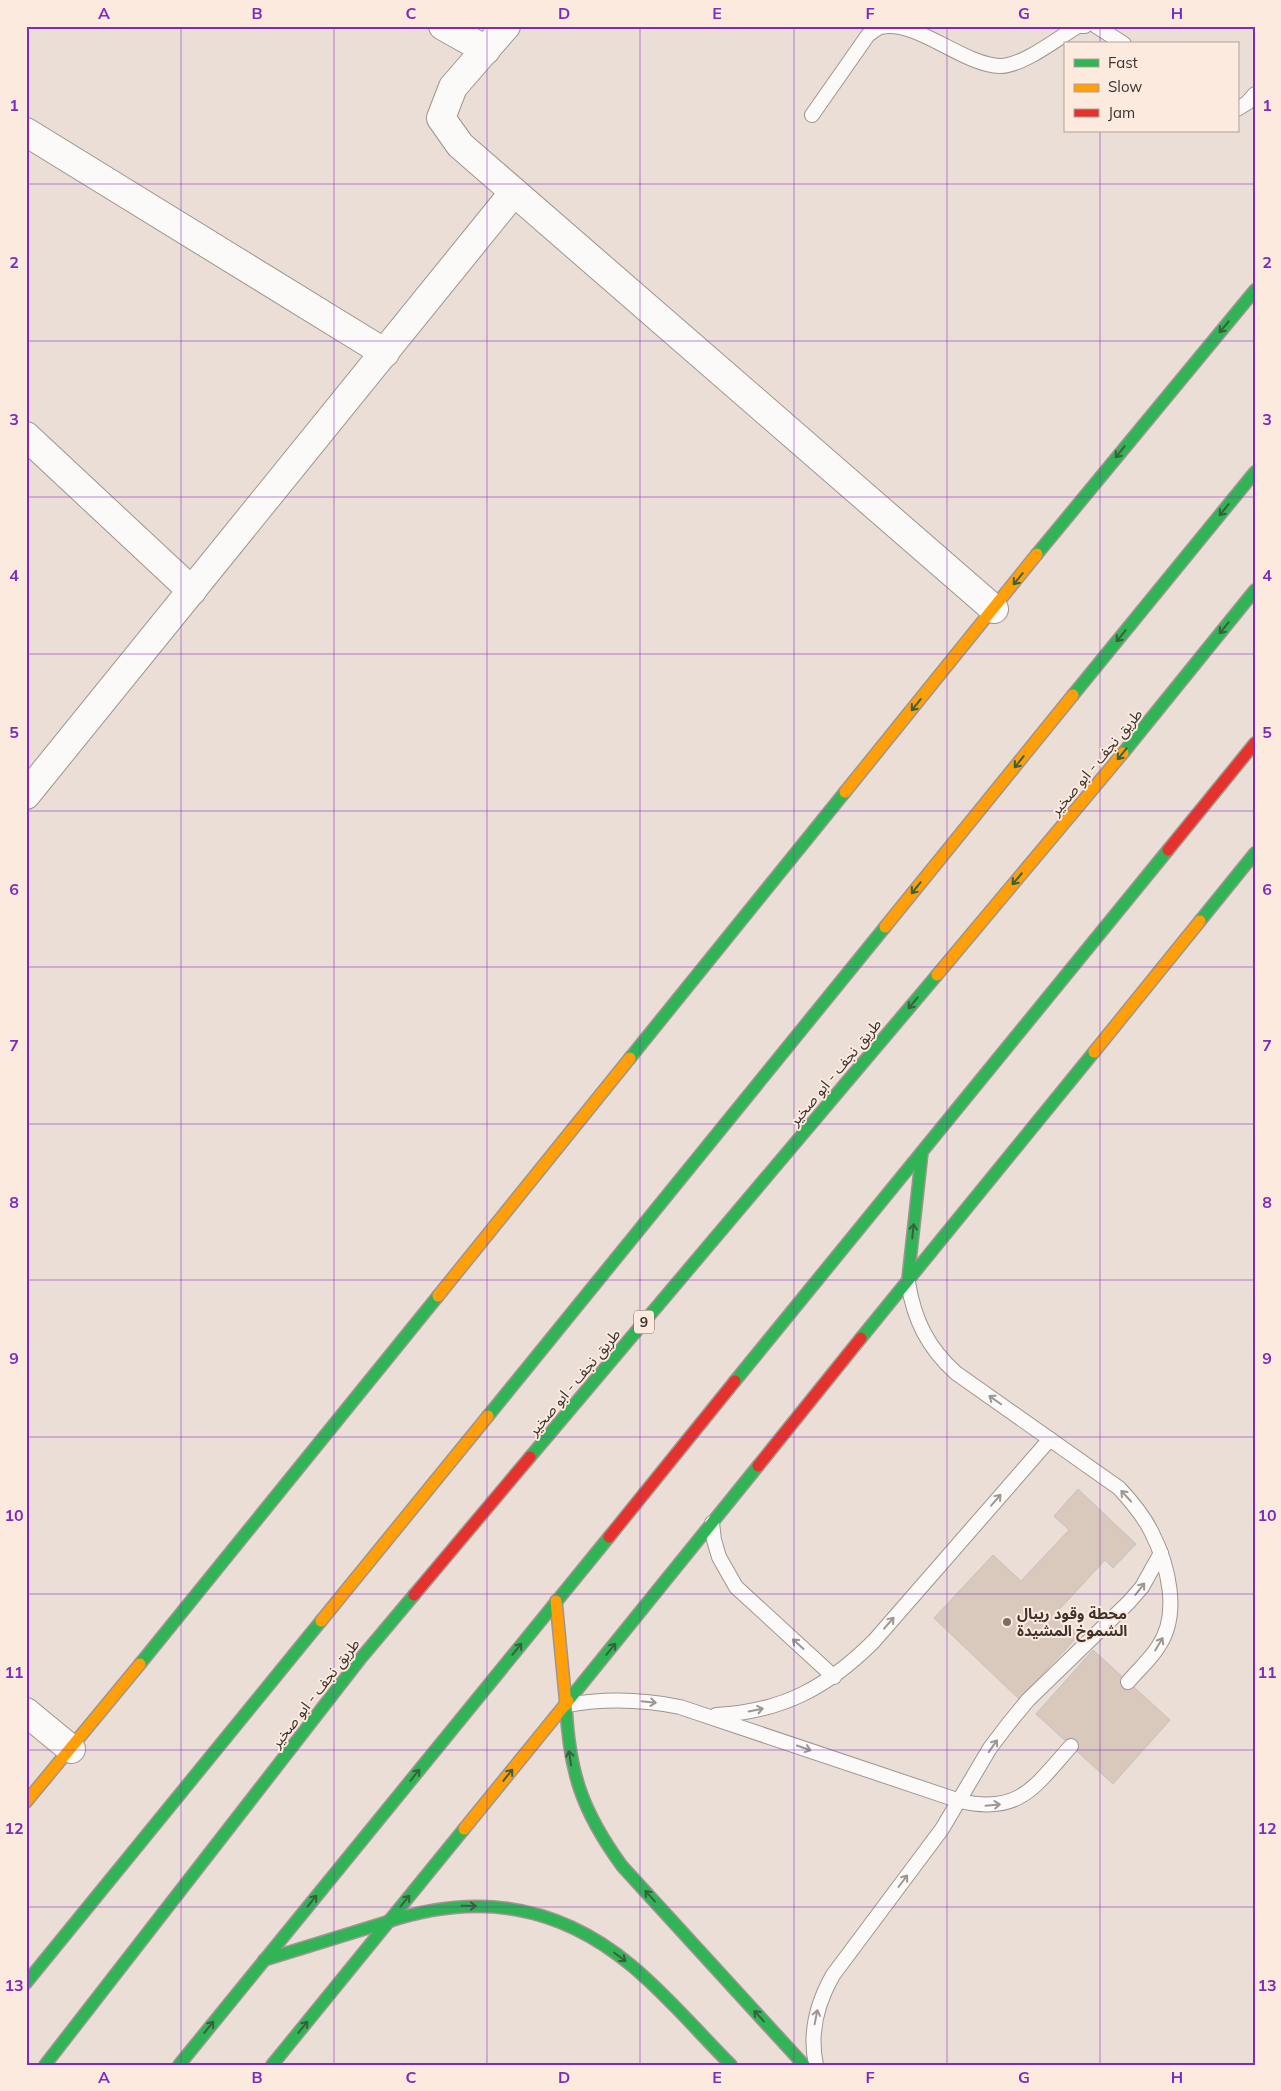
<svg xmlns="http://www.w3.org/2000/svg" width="1281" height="2091" font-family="Mulish,'Noto Sans Arabic',sans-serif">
<rect width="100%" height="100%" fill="#eaded6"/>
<!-- building -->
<g fill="#d9c8bc" stroke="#cac0ba">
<polygon points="1078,1489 1136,1544 1113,1568 1105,1560 1056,1613 1079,1635 1019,1699 934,1618 993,1555 1021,1581 1069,1530 1054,1516"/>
<polygon points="1093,1650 1170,1720 1113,1784 1036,1714"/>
</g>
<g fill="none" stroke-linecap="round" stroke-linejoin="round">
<defs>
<g id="lane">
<polyline points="1096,26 1124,44"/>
<polyline points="1237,109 1247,103 1255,94"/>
<path d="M812 115 868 35C872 32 877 28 881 27 916 19 963 65 1000 66 1023 66 1058 38 1078 26H1085"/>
<path d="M908 1282C914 1320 928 1348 956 1373L1119 1488C1131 1501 1143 1515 1151 1531 1168 1564 1181 1614 1158 1647 1150 1660 1138 1670 1128 1682"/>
<polyline points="712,1523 714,1540 719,1557 736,1587 834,1677"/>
<path d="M567 1705C606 1698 641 1699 680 1707L960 1801C1020 1815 1035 1786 1071 1746"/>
<path d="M716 1715C782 1712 828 1687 874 1641L1050 1439"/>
<path d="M816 2065C809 2033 817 2003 833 1975L942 1829 990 1748 1009 1723 1028 1700 1129 1602 1142 1587 1161 1553"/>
</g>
<g id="street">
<polyline points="443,26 486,50"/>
<polyline points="506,26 453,87 441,118 460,145 994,609"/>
<polyline points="26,132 385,353"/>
<polyline points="26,436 192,591"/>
<polyline points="26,795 514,192"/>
<polyline points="26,1712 71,1749"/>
</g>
<g id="fast">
<polyline points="1037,554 1255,290"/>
<polyline points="1073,695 1255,472"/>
<polyline points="1123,753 1255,590"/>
<polyline points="1200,921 1255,853"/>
<polyline points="630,1058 845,792"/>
<polyline points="908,1279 922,1152"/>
<polyline points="861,1338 1094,1052"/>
<polyline points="735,1381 1168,850"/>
<polyline points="488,1416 885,927"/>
<polyline points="530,1457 937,975"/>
<polyline points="140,1664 438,1296"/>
<polyline points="568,1701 758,1466"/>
<path d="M566 1705C569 1772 582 1811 622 1866L804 2065"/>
<path d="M387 1922C477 1892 558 1904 632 1966 668 1996 698 2032 731 2065"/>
<polyline points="264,1960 387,1922"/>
<polyline points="26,1983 321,1621"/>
<polyline points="45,2065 361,1658 414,1595"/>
<polyline points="179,2065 609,1537"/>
<polyline points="272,2065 464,1829"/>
</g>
<g id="slow">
<polyline points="845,792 1037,554"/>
<polyline points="885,927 1073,695"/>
<polyline points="937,975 1123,753"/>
<polyline points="1094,1052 1200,921"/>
<polyline points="438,1296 630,1058"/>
<polyline points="556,1601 566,1705"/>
<polyline points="321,1621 488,1416"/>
<polyline points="26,1802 140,1664"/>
<polyline points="464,1829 568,1701"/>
</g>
<g id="jam">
<polyline points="1168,850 1255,743"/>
<polyline points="758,1466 861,1338"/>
<polyline points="609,1537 735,1381"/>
<polyline points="414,1595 530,1457"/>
</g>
</defs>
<!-- lane casing -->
<use href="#lane" stroke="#9e9590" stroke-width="16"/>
<!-- street casing -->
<use href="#street" stroke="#9e9590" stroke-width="30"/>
<!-- fast casing -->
<use href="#fast" stroke="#9e9590" stroke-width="14"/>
<!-- slow casing -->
<use href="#slow" stroke="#9e9590" stroke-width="14"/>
<!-- jam casing -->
<use href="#jam" stroke="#9e9590" stroke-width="14"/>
<!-- lane -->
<use href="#lane" stroke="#fcfaf9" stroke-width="14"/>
<!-- street -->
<use href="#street" stroke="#fcfaf9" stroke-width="28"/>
<!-- fast -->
<use href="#fast" stroke="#30b455" stroke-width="11"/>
<!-- slow -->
<use href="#slow" stroke="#ff9f0a" stroke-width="11"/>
<!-- jam -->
<use href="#jam" stroke="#e5322d" stroke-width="11"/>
</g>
<!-- one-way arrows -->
<defs><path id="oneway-shaft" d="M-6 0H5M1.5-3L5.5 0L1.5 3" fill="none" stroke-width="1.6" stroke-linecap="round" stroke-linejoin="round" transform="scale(1.25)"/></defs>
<g stroke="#38603c">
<use href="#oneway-shaft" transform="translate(1224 327) rotate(130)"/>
<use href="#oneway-shaft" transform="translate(1120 452) rotate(129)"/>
<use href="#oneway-shaft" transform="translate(1224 510) rotate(129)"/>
<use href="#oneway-shaft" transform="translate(1018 579) rotate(129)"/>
<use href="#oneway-shaft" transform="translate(1224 628) rotate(129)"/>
<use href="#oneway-shaft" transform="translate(1121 636) rotate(129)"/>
<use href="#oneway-shaft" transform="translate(916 705) rotate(129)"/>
<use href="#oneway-shaft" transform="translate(1122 754) rotate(129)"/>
<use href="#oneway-shaft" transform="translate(1019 762) rotate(129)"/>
<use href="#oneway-shaft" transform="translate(1017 879) rotate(130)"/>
<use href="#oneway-shaft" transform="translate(916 888) rotate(129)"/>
<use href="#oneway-shaft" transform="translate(913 1003) rotate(130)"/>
<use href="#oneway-shaft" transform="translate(913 1231) rotate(-84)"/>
<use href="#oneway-shaft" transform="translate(517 1649) rotate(-51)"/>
<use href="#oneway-shaft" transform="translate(611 1649) rotate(-51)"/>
<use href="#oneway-shaft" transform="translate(570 1758) rotate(-99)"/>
<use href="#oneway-shaft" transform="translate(415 1775) rotate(-51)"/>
<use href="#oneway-shaft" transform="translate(508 1775) rotate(-51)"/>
<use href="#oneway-shaft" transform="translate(650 1896) rotate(-132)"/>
<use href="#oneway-shaft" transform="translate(312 1901) rotate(-51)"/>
<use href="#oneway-shaft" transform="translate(405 1901) rotate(-51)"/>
<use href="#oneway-shaft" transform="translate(469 1906) rotate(1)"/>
<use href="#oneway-shaft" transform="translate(620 1957) rotate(37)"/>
<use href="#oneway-shaft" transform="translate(759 2016) rotate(-132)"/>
<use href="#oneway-shaft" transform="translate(209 2027) rotate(-51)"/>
<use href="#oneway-shaft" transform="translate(303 2027) rotate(-51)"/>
</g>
<g stroke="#9c9694">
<use href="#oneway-shaft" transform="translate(995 1400) rotate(-145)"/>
<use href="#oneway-shaft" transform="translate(1126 1496) rotate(-133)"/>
<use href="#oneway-shaft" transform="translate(996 1500) rotate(-49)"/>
<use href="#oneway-shaft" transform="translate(1140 1589) rotate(-52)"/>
<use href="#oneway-shaft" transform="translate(889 1623) rotate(-49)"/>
<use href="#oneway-shaft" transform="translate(798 1644) rotate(-138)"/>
<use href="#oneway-shaft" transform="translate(1159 1644) rotate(-59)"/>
<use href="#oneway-shaft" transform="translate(649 1702) rotate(6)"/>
<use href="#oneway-shaft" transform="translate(756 1710) rotate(-12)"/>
<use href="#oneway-shaft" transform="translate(993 1746) rotate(-55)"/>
<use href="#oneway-shaft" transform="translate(804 1748) rotate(19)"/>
<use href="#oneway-shaft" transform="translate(993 1805) rotate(-5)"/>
<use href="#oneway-shaft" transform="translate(903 1881) rotate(-53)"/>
<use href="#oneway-shaft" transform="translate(816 2017) rotate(-79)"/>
</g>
<!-- grid -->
<path fill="none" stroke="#7b2cbf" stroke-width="1" stroke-opacity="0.55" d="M181 26V2065M334 26V2065M487 26V2065M640 26V2065M794 26V2065M947 26V2065M1100 26V44M1100 131V2065M26 184H1255M26 341H1255M26 497H1255M26 654H1255M26 811H1255M26 967H1255M26 1124H1255M26 1280H1255M26 1437H1255M26 1594H1255M26 1750H1255M26 1907H1255"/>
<!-- markers -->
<circle fill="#796f69" stroke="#fceadf" stroke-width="2" cx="1007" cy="1622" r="5"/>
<g text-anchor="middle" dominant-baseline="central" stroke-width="4" stroke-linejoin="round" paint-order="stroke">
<!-- shield labels -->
<rect fill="#fceadf" stroke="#766a63" stroke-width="1" x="634" y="1310.5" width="20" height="23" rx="4"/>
<g font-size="14" font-weight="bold" fill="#3c332e">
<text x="644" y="1322">9</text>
</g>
<!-- street labels -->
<g font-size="15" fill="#3c332e" stroke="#fceadf">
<text transform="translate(1096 762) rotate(-50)">طريق نجف - ابو صخير</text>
<text transform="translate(835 1072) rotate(-50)">طريق نجف - ابو صخير</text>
<text transform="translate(574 1382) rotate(-50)">طريق نجف - ابو صخير</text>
<text transform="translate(315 1693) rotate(-52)">طريق نجف - ابو صخير</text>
</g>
<!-- poi labels -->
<g font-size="15" font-weight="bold" fill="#3c332e" stroke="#fceadf" text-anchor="start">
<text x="1017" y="1613">محطة وقود ريبال<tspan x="1017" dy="17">الشموخ المشيدة</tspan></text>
</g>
</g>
<!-- border -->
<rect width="1281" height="2091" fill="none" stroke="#fceadf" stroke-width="55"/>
<!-- legend -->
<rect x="1064" y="42" width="175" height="90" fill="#fceadf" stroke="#afa198"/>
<rect x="1074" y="59" width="25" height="8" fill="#30b455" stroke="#afa198"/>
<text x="1108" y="68" font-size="15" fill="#3c332e">Fast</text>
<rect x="1074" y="84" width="25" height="8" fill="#ff9f0a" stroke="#afa198"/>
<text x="1108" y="92" font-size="15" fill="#3c332e">Slow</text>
<rect x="1074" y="109" width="25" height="8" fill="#e5322d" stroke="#afa198"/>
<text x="1108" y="118" font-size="15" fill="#3c332e">Jam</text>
<rect x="28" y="28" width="1226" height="2036" fill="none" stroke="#7b2cbf" stroke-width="2"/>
<g font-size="16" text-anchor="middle" font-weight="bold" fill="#7b2cbf">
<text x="104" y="19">A</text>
<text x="257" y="19">B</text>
<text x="411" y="19">C</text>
<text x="564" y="19">D</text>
<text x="717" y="19">E</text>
<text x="870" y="19">F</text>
<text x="1024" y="19">G</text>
<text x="1177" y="19">H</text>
<text x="14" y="111">1</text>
<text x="1267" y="111">1</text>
<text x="14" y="268">2</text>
<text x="1267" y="268">2</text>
<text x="14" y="425">3</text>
<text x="1267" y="425">3</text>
<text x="14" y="581">4</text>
<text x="1267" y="581">4</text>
<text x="14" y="738">5</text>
<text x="1267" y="738">5</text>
<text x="14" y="895">6</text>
<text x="1267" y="895">6</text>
<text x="14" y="1051">7</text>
<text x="1267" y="1051">7</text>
<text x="14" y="1208">8</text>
<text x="1267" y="1208">8</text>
<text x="14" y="1364">9</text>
<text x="1267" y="1364">9</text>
<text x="14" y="1521">10</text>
<text x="1267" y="1521">10</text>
<text x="14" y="1678">11</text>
<text x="1267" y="1678">11</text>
<text x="14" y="1834">12</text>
<text x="1267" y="1834">12</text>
<text x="14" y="1991">13</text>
<text x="1267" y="1991">13</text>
<text x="104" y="2083">A</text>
<text x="257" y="2083">B</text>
<text x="411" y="2083">C</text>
<text x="564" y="2083">D</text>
<text x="717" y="2083">E</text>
<text x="870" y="2083">F</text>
<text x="1024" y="2083">G</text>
<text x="1177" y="2083">H</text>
</g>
</svg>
